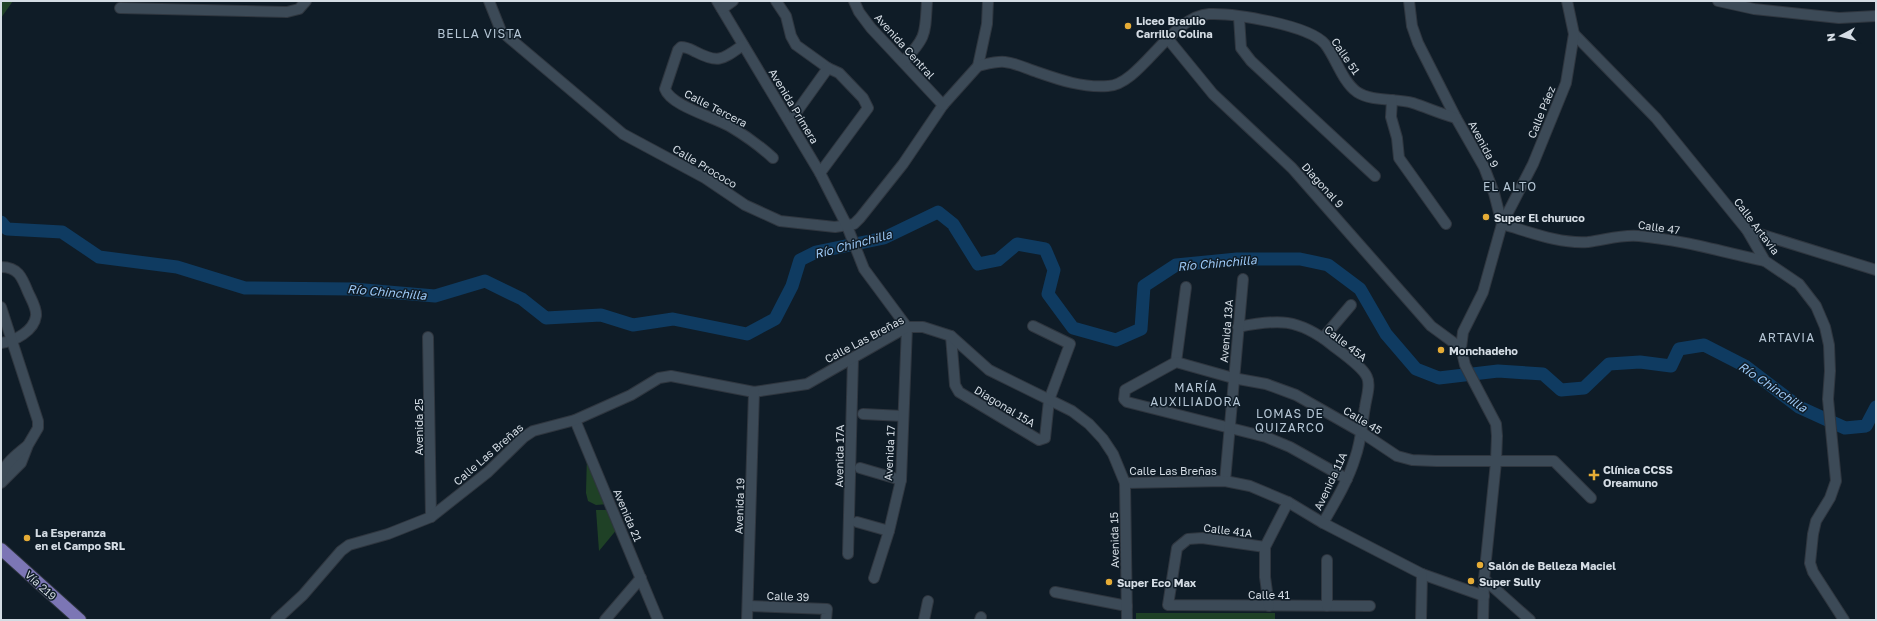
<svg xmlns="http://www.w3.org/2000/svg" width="1877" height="621" font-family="'Golos Text',sans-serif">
<rect width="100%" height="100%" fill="#0f1c27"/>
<!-- green -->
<g fill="#1f4126">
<polygon points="1,1 13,1 1,18"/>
<polygon points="587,453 608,504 596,505 588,501 586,493"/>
<polygon points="596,510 610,510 618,528 599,551"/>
<rect x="1136" y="613" width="139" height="7"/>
</g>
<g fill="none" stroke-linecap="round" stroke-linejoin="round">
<!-- river -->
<polyline stroke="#0f3b61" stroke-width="13" points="1,222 7,229 62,232 99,257 177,267 245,288 353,289 435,296 485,281 522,299 546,318 601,315 633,325 673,319 747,334 775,319 792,286 800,260 816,252 884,238 938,212 953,224 978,264 998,260 1017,244 1045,249 1054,270 1048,294 1073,328 1116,340 1141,329 1144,286 1176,265 1237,259 1300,259 1328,265 1360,289 1386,334 1416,369 1439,378 1498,371 1543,374 1561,390 1584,388 1609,364 1640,362 1671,366 1679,349 1704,345 1745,366 1799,407 1845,428 1866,426 1876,407"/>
<defs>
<g id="minor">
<polyline points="489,1 501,31 623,134 705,178 745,205 780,221 835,227 854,224 860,218 903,164 943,105 978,66 987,24 988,1"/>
<polyline points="717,1 820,173 847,226 864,269 907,327"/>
<polyline points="776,1 786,16 791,36 796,45 828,68 839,73 863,98 868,108 820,173"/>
<polyline points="854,1 859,12 871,28 943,105"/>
<polyline points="1409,1 1412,26 1418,43 1456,118 1484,167 1494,193 1502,224 1483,292 1463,332 1461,348 1465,365 1496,424 1497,436 1496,462 1484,579 1483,620"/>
<polyline points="1718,1 1754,9 1839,18 1876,16"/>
<polyline points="120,8 287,12 299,9 306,1"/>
<polyline points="722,9 733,1"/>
<polyline points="1239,17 1241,48 1251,61 1375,176"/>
<polyline points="1574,34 1656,118 1747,230 1765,261 1799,284 1816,306 1825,327 1829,345 1830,371 1828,399 1836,481 1830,498 1816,521 1813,534 1810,563 1813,572 1844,620"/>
<polyline points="1168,39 1213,94 1292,168 1431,326 1461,348"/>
<path d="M743 45C723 59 719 64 696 52 690 49 687 47 681 47L678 50 665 89C671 106 714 117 731 127 746 136 760 146 773 158"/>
<path d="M903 62C927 37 925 34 927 1"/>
<path d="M978 66C987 64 996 61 1005 62 1016 63 1027 69 1037 72 1060 80 1083 88 1108 86 1140 85 1171 16 1209 14 1234 13 1309 25 1325 44 1336 58 1342 81 1357 92 1372 102 1396 98 1413 103 1428 108 1441 114 1456 118"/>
<polyline points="1392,100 1391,117 1397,138 1399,158 1446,224"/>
<polyline points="790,121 828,68"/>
<path d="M1502 224C1530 232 1559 244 1588 242 1605 240 1622 234 1639 236 1682 240 1723 252 1765 261"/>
<polyline points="1502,224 1533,164 1566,83 1574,34 1567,1"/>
<polyline points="1747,230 1876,270"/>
<path d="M1 267C18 267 22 277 28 292 31 299 37 308 36 316 34 331 15 341 1 343"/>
<polyline points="1,307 38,421 38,428 28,445 21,463 1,483"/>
<path d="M1238 327C1278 319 1298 318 1332 345 1341 352 1363 367 1367 377 1371 385 1366 399 1365 407 1362 424 1361 442 1355 458 1348 481 1335 502 1323 523"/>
<polyline points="951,336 955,385 959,392 1039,440 1045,438 1049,400 1070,344 1033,326"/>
<polyline points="428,337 431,517"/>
<polyline points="1323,338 1351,305"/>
<polyline points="1176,362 1186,287"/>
<polyline points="863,414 903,416"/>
<polyline points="575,420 658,620"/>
<polyline points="860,468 901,480"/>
<path d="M1 476C4 464 17 454 27 446"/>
<polyline points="1347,479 1290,447 1266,437 1127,402 1124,399 1125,390 1176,362 1233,378 1266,384 1296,395 1361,432 1397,456 1412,460 1436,461 1554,461 1591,498"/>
<polyline points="1225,481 1243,279"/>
<polyline points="1125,483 1225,481 1250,486 1288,502 1323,523 1422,574 1484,596"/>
<polyline points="857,522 889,531"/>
<polyline points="1265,547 1202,538 1188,539 1177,548 1168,605 1370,606"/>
<polyline points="848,554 853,358"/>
<polyline points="874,578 889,531 901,480 907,327"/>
<polyline points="1484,579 1530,620"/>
<polyline points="1055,592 1127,606"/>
<polyline points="748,606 827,609 826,620"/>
<polyline points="1269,606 1265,577 1265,547 1288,502"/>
<polyline points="1327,606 1327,560"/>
<polyline points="276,620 303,595 341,551 349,545 388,534 431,517 488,472 524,437 533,431 575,420 631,395 659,378 671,376 754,392 807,384 907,327 923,327 951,336 989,370 1072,411 1089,424 1103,439 1113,454 1125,483 1127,620"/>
<polyline points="605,620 641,578"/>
<polyline points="747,620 754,392"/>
<polyline points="924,620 928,601"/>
<polyline points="980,620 981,617"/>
<polyline points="1421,620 1422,574"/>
</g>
<polyline id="major" points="1,549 80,620"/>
</defs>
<!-- minor casing -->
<use href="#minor" stroke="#2f363f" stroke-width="12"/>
<!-- major casing -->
<use href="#major" stroke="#2f363f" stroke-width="14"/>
<!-- minor -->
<use href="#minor" stroke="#3c4a57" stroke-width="10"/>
<!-- major -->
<use href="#major" stroke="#7c76b5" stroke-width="12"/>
</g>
<!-- markers -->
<g fill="#e6ac36" stroke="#0f1c27" stroke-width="1.5">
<circle cx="1128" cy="26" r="4"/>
<circle cx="1486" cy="217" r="4"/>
<circle cx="1441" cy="350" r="4"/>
<path d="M1592 469h4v4h4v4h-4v4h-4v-4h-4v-4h4z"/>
<circle cx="27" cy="538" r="4"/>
<circle cx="1480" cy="565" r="4"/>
<circle cx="1471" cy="581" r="4"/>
<circle cx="1109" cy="582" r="4"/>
</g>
<g text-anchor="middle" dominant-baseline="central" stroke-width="3" stroke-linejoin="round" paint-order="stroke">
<!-- poi labels -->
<g font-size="11" font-weight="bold" fill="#d4dce4" stroke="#0f1c27" text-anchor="start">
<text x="1136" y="20">Liceo Braulio<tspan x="1136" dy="13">Carrillo Colina</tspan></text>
<text x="1494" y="217">Super El churuco</text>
<text x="1449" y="350">Monchadeho</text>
<text x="1603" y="469">Clínica CCSS<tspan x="1603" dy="13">Oreamuno</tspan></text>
<text x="35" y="532">La Esperanza<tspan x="35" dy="13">en el Campo SRL</tspan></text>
<text x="1488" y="565">Salón de Belleza Maciel</text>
<text x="1479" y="581">Super Sully</text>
<text x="1117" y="582">Super Eco Max</text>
</g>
<!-- street labels -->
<g font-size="11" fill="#d4dce4" stroke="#0f1c27">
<text transform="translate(905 46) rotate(48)">Avenida Central</text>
<text transform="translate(1346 56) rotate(56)">Calle 51</text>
<text transform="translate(794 106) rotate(59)">Avenida Primera</text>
<text transform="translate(716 108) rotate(27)">Calle Tercera</text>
<text transform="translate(1541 112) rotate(-68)">Calle Páez</text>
<text transform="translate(1484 144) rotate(62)">Avenida 9</text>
<text transform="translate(705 166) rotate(31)">Calle Prococo</text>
<text transform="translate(1323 185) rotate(48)">Diagonal 9</text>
<text transform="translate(1757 226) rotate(53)">Calle Artavia</text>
<text transform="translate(1659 227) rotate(8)">Calle 47</text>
<text transform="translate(1226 331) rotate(-85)">Avenida 13A</text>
<text transform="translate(864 339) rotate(-28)">Calle Las Breñas</text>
<text transform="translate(1346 343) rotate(38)">Calle 45A</text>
<text transform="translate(1005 406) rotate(31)">Diagonal 15A</text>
<text transform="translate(1363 420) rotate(31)">Calle 45</text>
<text transform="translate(418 427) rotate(-90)">Avenida 25</text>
<text transform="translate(889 453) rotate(-87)">Avenida 17</text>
<text transform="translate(488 454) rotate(-41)">Calle Las Breñas</text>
<text transform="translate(839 456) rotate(-89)">Avenida 17A</text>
<text x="1173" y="470">Calle Las Breñas</text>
<text transform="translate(1330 481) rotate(-65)">Avenida 11A</text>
<text transform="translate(739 506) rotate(-88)">Avenida 19</text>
<text transform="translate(628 515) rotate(67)">Avenida 21</text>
<text transform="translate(1228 530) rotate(7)">Calle 41A</text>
<text transform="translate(1114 540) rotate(-91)">Avenida 15</text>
<text transform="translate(41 585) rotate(42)">Vía 219</text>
<text x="1269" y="594">Calle 41</text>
<text transform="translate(788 596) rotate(2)">Calle 39</text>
</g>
<!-- neighbourhood labels -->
<g font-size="12" letter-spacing="1" fill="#b4c5d4" stroke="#0f1c27">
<text x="480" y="33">BELLA VISTA</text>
<text x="1510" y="186">EL ALTO</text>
<text x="1787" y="337">ARTAVIA</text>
<text x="1196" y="387">MARÍA<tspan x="1196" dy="14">AUXILIADORA</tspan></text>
<text x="1290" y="413">LOMAS DE<tspan x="1290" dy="14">QUIZARCO</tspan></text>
</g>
<!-- water labels -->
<g font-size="12" font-style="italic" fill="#9cc8f5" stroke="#0f1c27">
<text transform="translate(853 244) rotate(-15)">Río Chinchilla</text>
<text transform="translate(1217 263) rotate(-5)">Río Chinchilla</text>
<text transform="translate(387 292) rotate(5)">Río Chinchilla</text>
<text transform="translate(1773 387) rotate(34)">Río Chinchilla</text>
</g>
</g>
<!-- border -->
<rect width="1877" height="621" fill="none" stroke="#d4dce4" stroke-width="4"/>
<!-- north arrow -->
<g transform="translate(1841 36) rotate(263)" stroke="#0f1c27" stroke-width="3" paint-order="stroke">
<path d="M0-3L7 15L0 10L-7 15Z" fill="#d4dce4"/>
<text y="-6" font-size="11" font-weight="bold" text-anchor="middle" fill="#d4dce4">N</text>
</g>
</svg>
